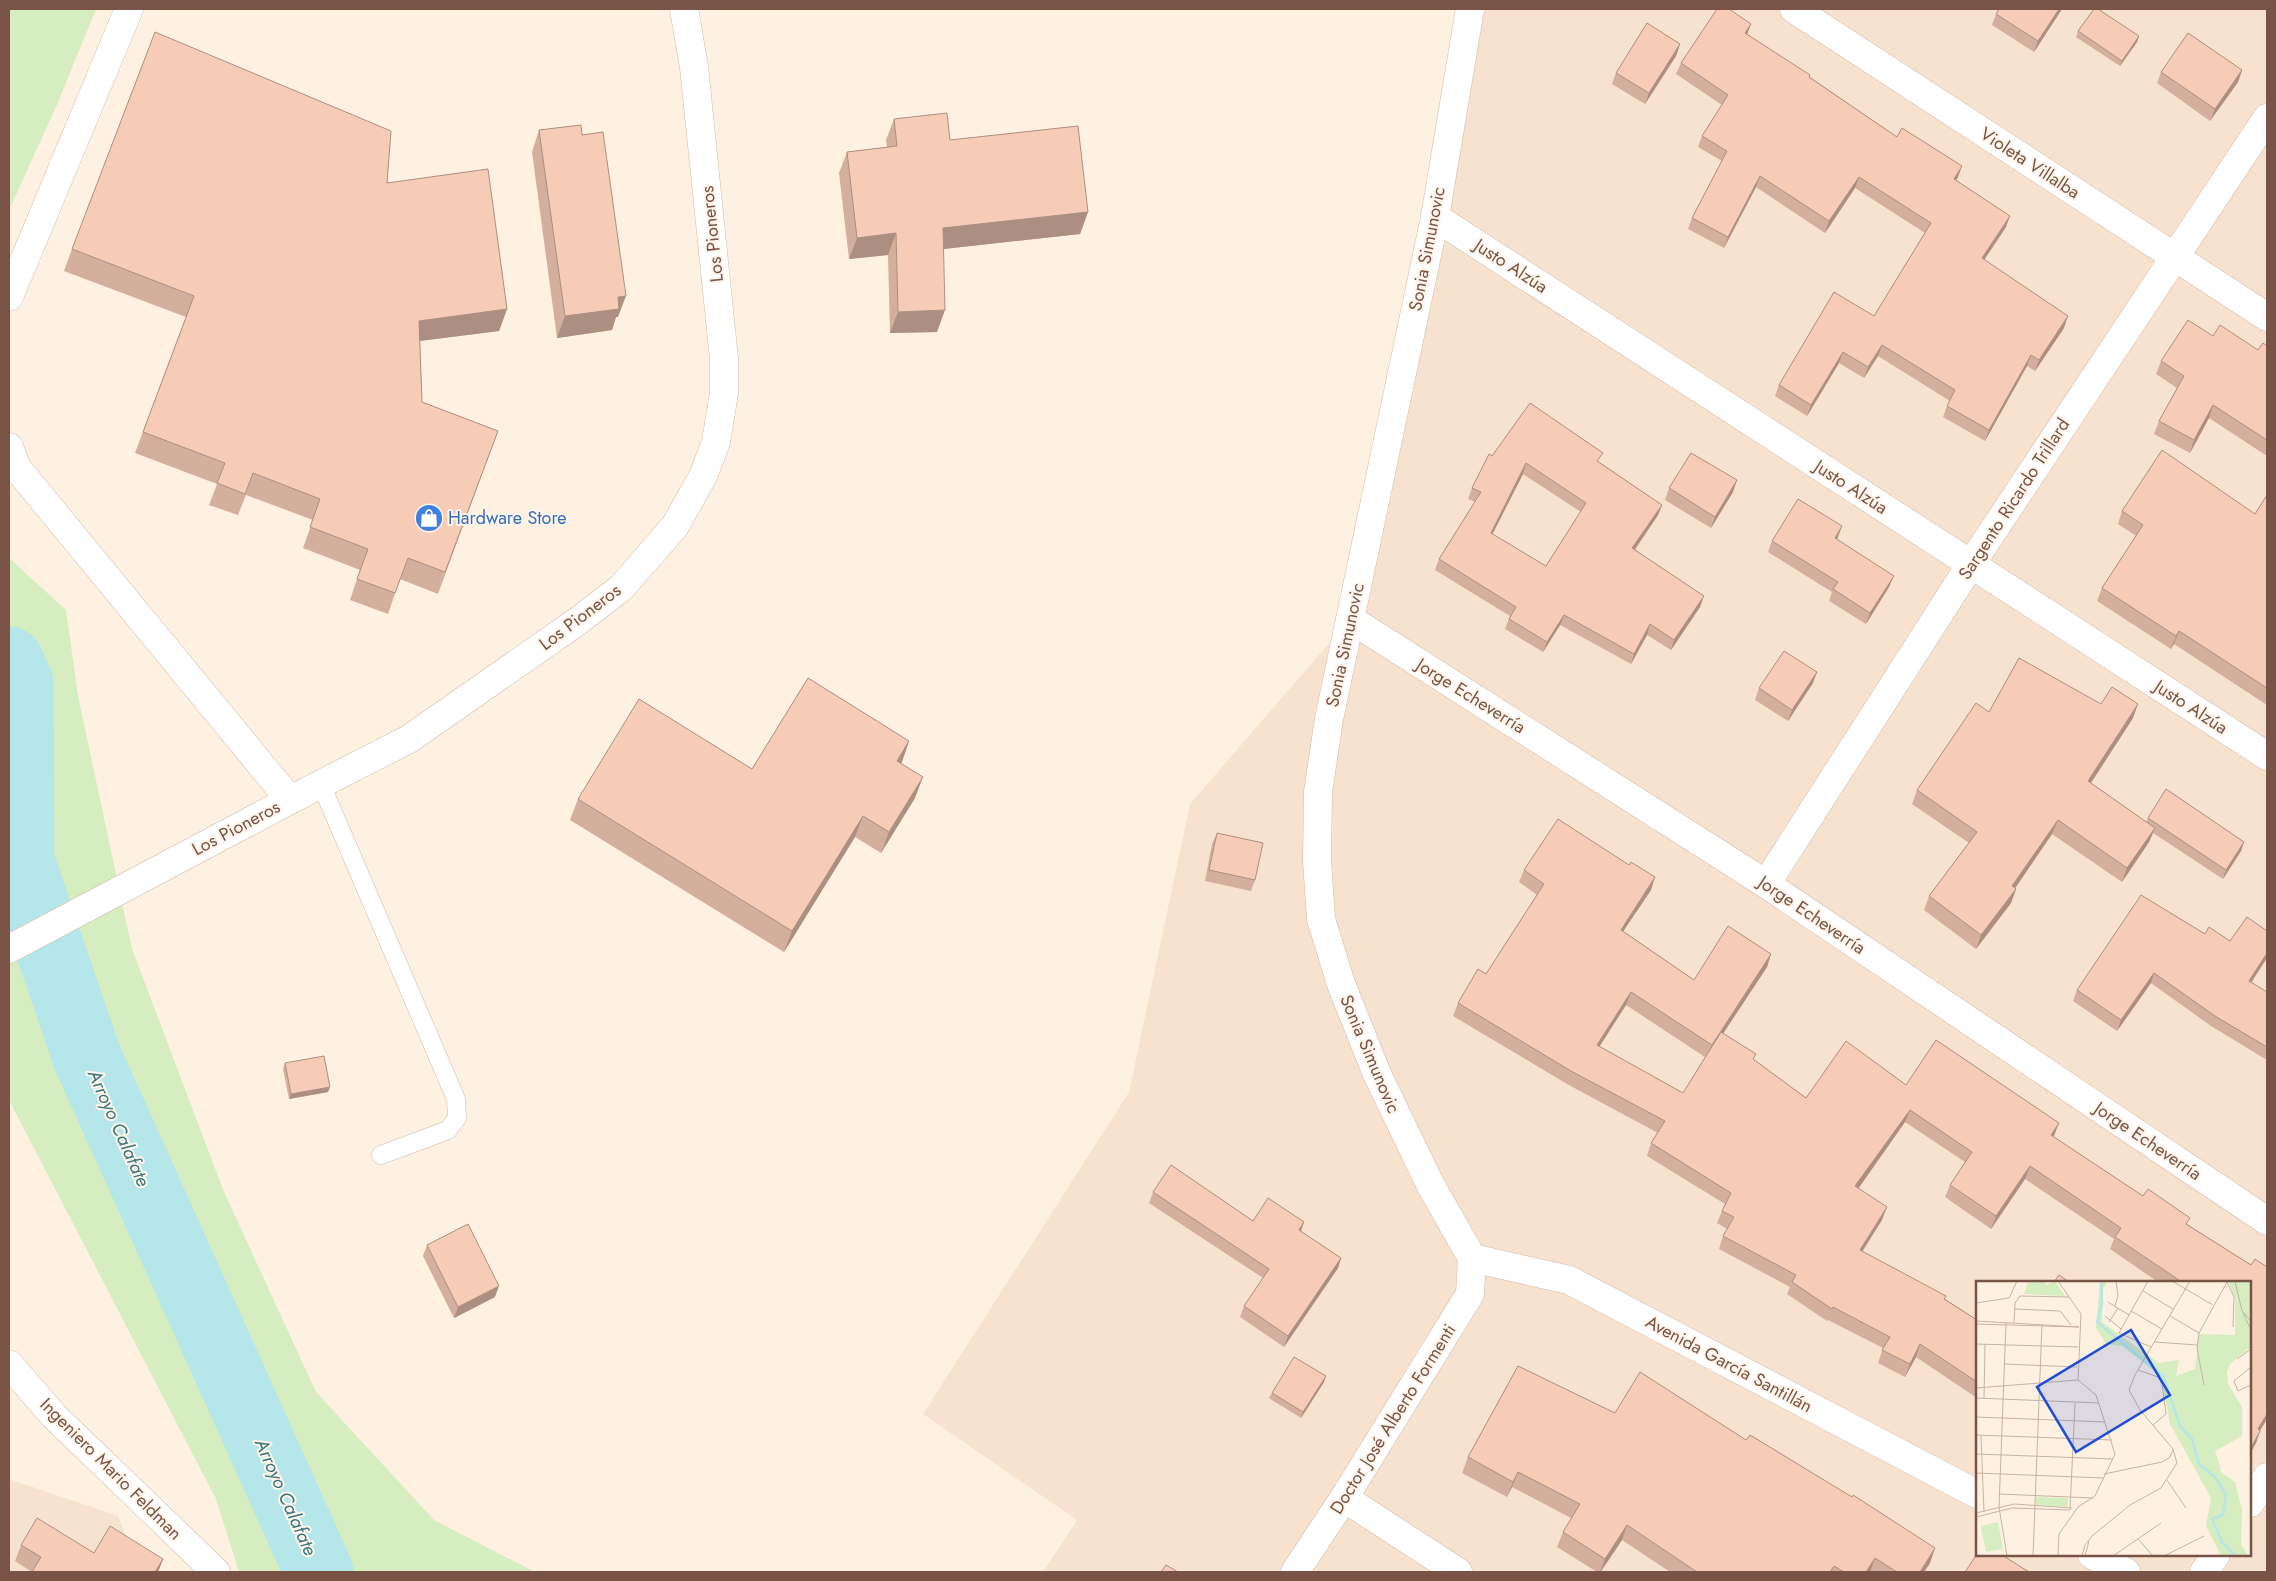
<svg xmlns="http://www.w3.org/2000/svg" width="2276" height="1581" font-family="Jost,sans-serif">
<rect width="100%" height="100%" fill="#fef1e2"/>
<!-- residential -->
<g fill="#f7e2d0" fill-rule="evenodd">
<path d="M1470 9H2267V1572H1043L1077 1520 923 1414 1129 1092 1190 804 1350 619ZM1977 1282H2250V1555H1977Z"/>
<polygon points="9,1479 118,1516 141,1572 9,1572"/>
</g>
<!-- green -->
<g fill="#d5edbf">
<polygon points="9,9 96,9 56,107 9,210"/>
<polygon points="9,558 66,610 78,696 132,949 224,1192 316,1392 434,1520 535,1572 239,1572 216,1499 9,1100"/>
</g>
<g fill="none" stroke-linecap="round" stroke-linejoin="round">
<!-- river -->
<polyline stroke="#b5e6ea" stroke-width="69" points="9,661 19,683 20,861 87,1057 319,1572"/>
<defs>
<polyline id="lane" points="321,784 456,1099 457,1118 448,1130 381,1155"/>
<g id="street">
<polyline points="1794,9 2267,317"/>
<polyline points="1435,217 2267,756"/>
<polyline points="9,297 129,9"/>
<polyline points="9,447 17,468 290,800"/>
<polyline points="1350,619 1766,884 2267,1221"/>
<polyline points="1766,884 1971,564 2267,118"/>
<polyline points="9,949 290,800 409,739 578,621 621,588 675,526 703,476 716,442 724,393 724,359 694,67 684,9"/>
<polyline points="1472,1258 1569,1280 1977,1494"/>
<polyline points="9,1364 54,1416 216,1572"/>
<polyline points="1344,1498 1458,1572"/>
<polyline points="2250,1503 2267,1477"/>
<polyline points="2092,1555 2126,1572"/>
<polyline points="2204,1572 2216,1555"/>
</g>
<polyline id="secondary" points="1295,1572 1344,1498 1470,1294 1472,1258 1430,1184 1377,1074 1341,984 1321,919 1317,861 1318,792 1329,719 1435,217 1470,9"/>
</defs>
<!-- lane casing -->
<use href="#lane" stroke="#d3baaa" stroke-width="19"/>
<!-- street casing -->
<use href="#street" stroke="#d3baaa" stroke-width="29"/>
<!-- secondary casing -->
<use href="#secondary" stroke="#d6b9a7" stroke-width="29"/>
<!-- lane -->
<use href="#lane" stroke="#fff" stroke-width="18"/>
<!-- street -->
<use href="#street" stroke="#fff" stroke-width="28"/>
<!-- secondary -->
<use href="#secondary" stroke="#fff" stroke-width="28"/>
</g>
<!-- wall -->
<g fill="#d4af9d" fill-rule="evenodd">
<polygon points="1999,9 2062,9 2034,52 1992,25 1996,14"/>
<polygon points="2078,31 2139,36 2137,42 2120,66 2076,37"/>
<polygon points="1747,34 1897,137 1958,177 1956,180 2006,227 1984,260 2064,328 2035,371 2027,366 1985,441 1943,417 1947,406 1950,401 1878,356 1864,378 1839,363 1807,416 1775,396 1779,385 1874,316 1925,233 1855,188 1825,233 1756,187 1724,248 1688,229 1692,218 1722,161 1698,147 1702,136 1722,105 1676,74 1681,63"/>
<polygon points="1680,44 1676,56 1645,104 1612,84 1616,73"/>
<polygon points="2242,70 2238,82 2210,121 2157,83 2161,72"/>
<polygon points="894,119 950,140 1088,212 1080,234 943,249 937,332 890,333 888,255 849,259 839,173 847,152 887,147 886,140"/>
<polygon points="539,130 582,135 618,317 616,317 612,330 557,338 532,152"/>
<polygon points="387,183 507,309 499,331 420,341 422,402 498,431 438,594 400,579 388,614 350,600 360,570 303,548 313,520 246,495 238,515 209,505 217,484 135,453 186,317 64,271 72,249"/>
<polygon points="2213,336 2258,350 2267,346 2267,456 2209,418 2190,453 2154,434 2159,421 2177,388 2156,374 2161,361"/>
<path d="M1492 456 1599 462 1662 505 1658 515 1635 549 1700 607 1671 650 1647 635 1631 664 1560 625 1543 652 1505 629 1510 616 1435 570 1439 559 1475 502 1468 499 1472 488ZM1523 474 1581 512 1546 566 1492 534Z"/>
<polygon points="1669,488 1733,492 1711,528 1665,500"/>
<polygon points="2267,495 2267,705 2174,644 2171,649 2097,601 2102,588 2136,536 2118,524 2122,511 2255,514"/>
<polygon points="1838,537 1837,540 1889,587 1866,624 1829,601 1832,592 1768,552 1772,541"/>
<polygon points="1813,683 1788,721 1755,700 1759,688"/>
<polygon points="2101,704 2133,718 2091,783 2146,822 2148,818 2244,842 2241,851 2223,879 2153,833 2149,842 2122,882 2052,834 2015,888 2016,889 2011,903 1976,949 1924,910 1929,896 1969,843 1912,804 1917,790 1989,712"/>
<polygon points="909,741 901,763 915,798 881,853 855,837 784,952 570,820 578,799 752,769"/>
<polygon points="1217,833 1255,880 1251,891 1205,881 1212,844"/>
<path d="M1524 870 1651 890 1623 931 1694 980 1771 954 1767 967 1723 1033 1754 1060 1806 1098 1906 1085 2054 1136V1137L2143 1196 2251 1265 2267 1267V1419L2260 1430 2256 1443 2250 1282H2158L2110 1249 2114 1239 2025 1179 1991 1229 1945 1197 1950 1185 1965 1162 1905 1122 1858 1188 1882 1220 1862 1251 1945 1299 1977 1320V1398L1916 1357 1905 1377 1878 1363 1883 1348 1828 1320 1827 1321 1787 1294 1790 1287 1719 1249 1723 1236 1727 1229 1717 1223 1722 1211 1725 1204 1647 1156 1651 1143 1658 1133 1567 1084 1453 1016 1458 1003 1486 974 1537 895 1519 882ZM1626 1005 1705 1057 1683 1093 1599 1047Z"/>
<polygon points="2205,934 2230,941 2267,958 2251,982 2267,992 2267,1060 2211,1026 2151,983 2117,1031 2073,1001 2077,990"/>
<polygon points="285,1063 328,1092 289,1099 283,1069"/>
<polygon points="1153,1192 1253,1221 1304,1222 1301,1232 1341,1258 1338,1268 1284,1347 1240,1317 1244,1306 1263,1278 1149,1203"/>
<polygon points="427,1245 495,1297 454,1318 423,1256"/>
<polygon points="1326,1376 1324,1382 1301,1418 1269,1398 1272,1393"/>
<polygon points="1615,1413 1930,1563 1924,1572 1670,1572 1622,1540 1601,1572 1597,1572 1557,1547 1563,1532 1571,1518 1512,1487 1507,1497 1462,1473 1468,1457"/>
<polygon points="21,1545 94,1553 163,1559 158,1572 32,1572 15,1561"/>
</g>
<!-- shaded-wall -->
<g fill="#ac8f80">
<polygon points="2059,9 2062,9 2034,52 2038,41"/>
<polygon points="1751,24 1747,35 1745,33"/>
<polygon points="2139,36 2137,42 2120,66 2122,61"/>
<polygon points="1680,44 1676,56 1645,104 1649,93"/>
<polygon points="2242,70 2238,82 2210,121 2215,109"/>
<polygon points="1962,166 1958,177 1950,190 1954,179"/>
<polygon points="1760,176 1756,187 1724,248 1728,237"/>
<polygon points="1859,177 1855,188 1825,233 1829,221"/>
<polygon points="1088,212 1080,234 935,250 943,228"/>
<polygon points="2010,216 2006,227 1978,269 1982,258"/>
<polygon points="896,233 888,255 849,259 857,238"/>
<polygon points="626,296 618,317 616,317 612,330 557,338 565,316 618,297"/>
<polygon points="507,309 499,331 411,342 419,321"/>
<polygon points="945,310 937,332 890,333 898,312"/>
<polygon points="2068,316 2064,328 2035,371 2039,360"/>
<polygon points="1882,345 1878,356 1864,378 1868,367"/>
<polygon points="1843,352 1839,363 1807,416 1811,405"/>
<polygon points="2031,355 2027,366 1985,441 1989,430"/>
<polygon points="2213,405 2209,418 2190,453 2194,440"/>
<polygon points="1526,463 1523,474 1488,543 1491,533"/>
<polygon points="1737,480 1733,492 1711,528 1715,517"/>
<polygon points="1662,505 1658,515 1629,558 1632,548"/>
<polygon points="1842,526 1838,537 1831,550 1835,538"/>
<polygon points="1894,576 1889,587 1866,624 1870,613"/>
<polygon points="1704,596 1700,607 1671,650 1674,640"/>
<polygon points="1564,615 1560,625 1543,652 1547,642"/>
<polygon points="1650,624 1647,635 1631,664 1634,654"/>
<polygon points="2179,631 2174,644 2171,649 2176,636"/>
<polygon points="1817,672 1813,683 1788,721 1792,710"/>
<polygon points="2138,704 2133,718 2083,795 2088,781"/>
<polygon points="909,741 902,762 889,782 897,761"/>
<polygon points="923,777 915,798 881,853 889,832"/>
<polygon points="863,816 855,837 784,952 792,931"/>
<polygon points="2058,820 2052,834 2007,900 2012,886"/>
<polygon points="2155,828 2149,842 2122,882 2127,868"/>
<polygon points="2244,842 2241,851 2223,879 2226,870"/>
<polygon points="1655,877 1651,890 1616,942 1621,930"/>
<polygon points="2016,889 2011,903 1976,949 1981,935"/>
<polygon points="2267,953 2267,958 2245,992 2249,981"/>
<polygon points="1771,954 1767,967 1707,1058 1712,1045"/>
<polygon points="2154,973 2151,983 2117,1031 2121,1020"/>
<polygon points="1631,992 1626,1005 1592,1058 1597,1045"/>
<polygon points="330,1087 328,1092 289,1099 291,1094"/>
<polygon points="1910,1110 1905,1122 1851,1199 1855,1186"/>
<polygon points="2059,1123 2054,1136 2046,1147 2051,1135"/>
<polygon points="2030,1166 2025,1179 1991,1229 1996,1216"/>
<polygon points="1887,1207 1882,1220 1855,1263 1860,1250"/>
<polygon points="1304,1222 1300,1233 1299,1230"/>
<polygon points="1341,1258 1338,1268 1284,1347 1288,1336"/>
<polygon points="499,1286 495,1297 454,1318 458,1307"/>
<polygon points="1920,1344 1916,1357 1905,1377 1910,1364"/>
<polygon points="1326,1376 1324,1382 1301,1418 1303,1412"/>
<polygon points="2267,1414 2267,1419 2253,1442 2258,1429"/>
<polygon points="2260,1431 2256,1443 2250,1454 2250,1450"/>
<polygon points="1518,1472 1512,1487 1507,1497 1513,1482"/>
<polygon points="1627,1525 1622,1540 1600,1572 1605,1559"/>
<polygon points="1935,1548 1930,1563 1924,1572 1920,1572"/>
<polygon points="1875,1558 1870,1572 1866,1572"/>
<polygon points="163,1559 158,1572 155,1572"/>
</g>
<!-- building -->
<g fill="#f6ccb7" stroke="#ac8f80" fill-rule="evenodd">
<polygon points="1717,9 1729,9 1751,24 1745,33 1810,75 1809,77 1897,137 1902,128 1962,166 1954,179 2010,216 1982,258 2068,316 2039,360 2031,355 1989,430 1947,406 1955,390 1882,345 1868,367 1843,352 1811,405 1779,385 1834,292 1874,316 1931,223 1859,177 1829,221 1760,176 1728,237 1692,218 1727,151 1702,136 1728,95 1681,63"/>
<polygon points="1999,9 2059,9 2038,41 1996,14"/>
<polygon points="2094,9 2098,9 2139,36 2122,61 2078,31"/>
<polygon points="1647,23 1680,44 1649,93 1616,73"/>
<polygon points="155,32 391,131 387,183 488,169 507,309 419,321 422,402 498,431 445,572 408,558 395,593 357,579 368,549 310,527 320,499 253,473 245,494 217,483 225,463 143,432 194,296 72,249"/>
<polygon points="2188,33 2242,70 2215,109 2161,72"/>
<polygon points="947,113 950,140 1078,126 1088,212 943,228 945,310 898,312 896,233 857,238 847,152 897,146 894,119"/>
<polygon points="581,125 582,135 603,132 626,296 618,297 619,309 565,316 539,130"/>
<polygon points="2188,320 2213,336 2220,325 2258,350 2263,343 2267,346 2267,440 2213,405 2194,440 2159,421 2184,376 2161,361"/>
<path d="M1530 403 1603 453 1597 461 1662 505 1632 548 1704 596 1674 640 1650 624 1634 654 1564 615 1547 642 1509 619 1516 607 1439 559 1481 492 1472 488 1489 454 1492 456ZM1526 463 1586 503 1546 566 1491 533Z"/>
<polygon points="2162,450 2255,514 2267,495 2267,688 2179,631 2176,636 2102,588 2143,525 2122,511"/>
<polygon points="1691,453 1737,480 1715,517 1669,488"/>
<polygon points="1798,499 1842,526 1835,538 1894,576 1870,613 1833,589 1838,582 1772,541"/>
<polygon points="1784,651 1817,672 1792,710 1759,688"/>
<polygon points="2019,658 2101,704 2112,687 2138,704 2088,781 2155,828 2127,868 2058,820 2012,886 2016,889 1981,935 1929,896 1977,832 1917,790 1976,703 1989,712"/>
<polygon points="808,678 909,741 897,761 923,777 889,832 863,816 792,931 578,799 639,699 752,769"/>
<polygon points="2166,789 2244,842 2226,870 2148,818"/>
<polygon points="1558,819 1629,865 1631,862 1655,877 1621,930 1694,980 1728,926 1771,954 1712,1045 1631,992 1597,1045 1683,1093 1721,1032 1756,1054 1753,1059 1806,1098 1846,1041 1906,1085 1936,1040 2059,1123 2051,1135 2143,1196 2148,1189 2190,1218 2186,1224 2251,1265 2255,1259 2267,1267 2267,1414 2258,1429 2260,1431 2250,1450 2250,1282 2177,1282 2179,1280 2115,1237 2121,1228 2030,1166 1996,1216 1950,1185 1972,1152 1910,1110 1855,1186 1887,1207 1860,1250 1946,1296 1944,1299 1977,1320 1977,1382 1920,1344 1910,1364 1882,1350 1890,1337 1833,1307 1832,1309 1792,1282 1796,1275 1723,1236 1734,1217 1722,1211 1731,1193 1651,1143 1665,1121 1571,1071 1458,1003 1478,969 1486,974 1544,884 1524,870"/>
<polygon points="1217,833 1263,843 1255,880 1209,870"/>
<polygon points="2141,895 2205,934 2209,927 2230,941 2247,917 2267,931 2267,953 2249,981 2267,992 2267,1047 2215,1016 2154,973 2121,1020 2077,990"/>
<polygon points="324,1056 330,1087 291,1094 285,1063"/>
<polygon points="1171,1165 1253,1221 1268,1198 1304,1222 1299,1230 1341,1258 1288,1336 1244,1306 1269,1269 1153,1192"/>
<polygon points="468,1224 499,1286 458,1307 427,1245"/>
<polygon points="2059,1275 2069,1282 2054,1282"/>
<polygon points="1294,1357 1326,1376 1303,1412 1272,1393"/>
<polygon points="1518,1366 1615,1413 1640,1372 1746,1440 1750,1435 1852,1497 1853,1495 1935,1548 1920,1572 1897,1572 1875,1558 1866,1572 1844,1572 1834,1566 1830,1572 1697,1572 1627,1525 1605,1559 1563,1532 1580,1504 1518,1472 1513,1482 1468,1457"/>
<polygon points="37,1518 94,1553 110,1526 163,1559 155,1572 32,1572 41,1557 21,1545"/>
<polygon points="1977,1554 2002,1555 2029,1572 1965,1572"/>
<polygon points="1166,1565 1178,1572 1161,1572"/>
</g>
<!-- icons -->
<defs>
<symbol id="shop-disc" viewBox="-11 -11 22 22"><circle r="9.5" fill="#3f7fe0" stroke="#fff5ea"/><path d="M-5-2.5h2.3a2.7 3.5 0 0 1 5.4 0H5L5.5 6h-11ZM-1.5-2.5h3a1.5 2.3 0 0 0-3 0Z" fill="#fff"/></symbol>
</defs>
<g fill-rule="evenodd">
<use href="#shop-disc" x="413" y="502" width="32" height="32"/>
</g>
<g text-anchor="middle" dominant-baseline="central" stroke-width="4" stroke-linejoin="round" paint-order="stroke">
<!-- street labels -->
<g font-size="18" fill="#795446" stroke="#fff5ea">
<text transform="translate(2030 163) rotate(33)">Violeta Villalba</text>
<text transform="translate(712 234) rotate(-96)">Los Pioneros</text>
<text transform="translate(1427 249) rotate(-79)">Sonia Simunovic</text>
<text transform="translate(1511 266) rotate(33)">Justo Alzúa</text>
<text transform="translate(1851 487) rotate(33)">Justo Alzúa</text>
<text transform="translate(2014 499) rotate(-57)">Sargento Ricardo Trillard</text>
<text transform="translate(580 617) rotate(-37)">Los Pioneros</text>
<text transform="translate(1345 645) rotate(-78)">Sonia Simunovic</text>
<text transform="translate(1471 696) rotate(32)">Jorge Echeverría</text>
<text transform="translate(2191 707) rotate(33)">Justo Alzúa</text>
<text transform="translate(236 828) rotate(-28)">Los Pioneros</text>
<text transform="translate(1812 915) rotate(34)">Jorge Echeverría</text>
<text transform="translate(1370 1054) rotate(67)">Sonia Simunovic</text>
<text transform="translate(2148 1141) rotate(34)">Jorge Echeverría</text>
<text transform="translate(1729 1364) rotate(28)">Avenida García Santillán</text>
<text transform="translate(1393 1419) rotate(-58)">Doctor José Alberto Formenti</text>
<text transform="translate(111 1469) rotate(45)">Ingeniero Mario Feldman</text>
</g>
<!-- shop labels -->
<g font-size="18" fill="#366cbe" stroke="#fff5ea" text-anchor="start">
<text x="448" y="518">Hardware Store</text>
</g>
<!-- water labels -->
<g font-size="19" font-style="italic" fill="#38787f" stroke="#fff5ea">
<text transform="translate(119 1128) rotate(66)">Arroyo Calafate</text>
<text transform="translate(286 1497) rotate(66)">Arroyo Calafate</text>
</g>
</g>
<!-- overview -->
<g transform="translate(1976 1281)">
<rect width="275" height="275" fill="#fef1e2"/>
<path d="M52 0H67L71 4 79 0 89 15 48 13ZM124 0H131L127 8 126 41 183 82 203 79 200 95 219 88 223 53 259 54V17L252 0H275V66L254 83 251 91 252 103 266 126V155L239 170 246 192 259 201 266 229 265 263 272 275H245L230 245 235 217 194 143 185 95 146 65 130 63 120 47ZM60 216 92 217V226L60 224ZM22 241 27 268 10 271 5 245Z" fill="#d5edbf"/>
<path fill="none" stroke="#b5e6ea" stroke-width="2.5" d="M125 0 126 22 121 41 188 96 204 145 216 158 223 183 239 196 250 214 247 234 236 238 246 261 260 275"/>
<path fill="none" stroke="#c9b2a4" stroke-width="1" d="M82 0 105 33 102 99M172 0 143 52 175 66M196 0 237 24M259 0 266 30 275 40M251 1 258 16 257 46M167 10 197 28M132 21 153 34M0 22 33 17 41 0M139 25 142 15 140 0M39 28 84 30 95 44M155 30 186 48M267 32 275 49M129 35 145 48M194 35 223 52M0 40 103 46M133 41 142 27M30 42 23 226 31 275M38 42 39 22 44 15 93 16M0 43 103 46M179 61 221 64M0 63 102 66M261 78 275 68M28 83 101 86M275 86 258 100 262 110 275 104M162 89 182 96 186 103 190 133 177 144M228 104 221 67 223 52 251 1M0 107 102 99M0 117 123 122M8 117 9 63M0 136 129 141M0 154 136 159M5 155 8 231M0 173 137 178M0 192 127 197M128 193 186 181 194 176 197 169M191 199 210 227M23 213 117 217M94 229 99 122M0 232 38 223 96 227M0 236 36 227 94 229M162 258 177 275M57 275 66 43M82 275 83 253 102 226 119 215 139 173 120 114 102 99M106 275 109 264 116 255 154 224 185 207 201 182 197 168 164 129 153 109 159 94 214 0M109 275 113 260M137 275 185 242M188 275 228 255"/>
<path fill="#1d4ed8" fill-opacity="0.15" stroke="#1d4ed8" stroke-width="2.5" d="M155 49 194 114 100 171 61 106Z"/>
<rect width="275" height="275" fill="none" stroke="#795446" stroke-width="2.5"/>
</g>
<!-- border -->
<rect width="2276" height="1581" fill="none" stroke="#795446" stroke-width="20"/>
</svg>
